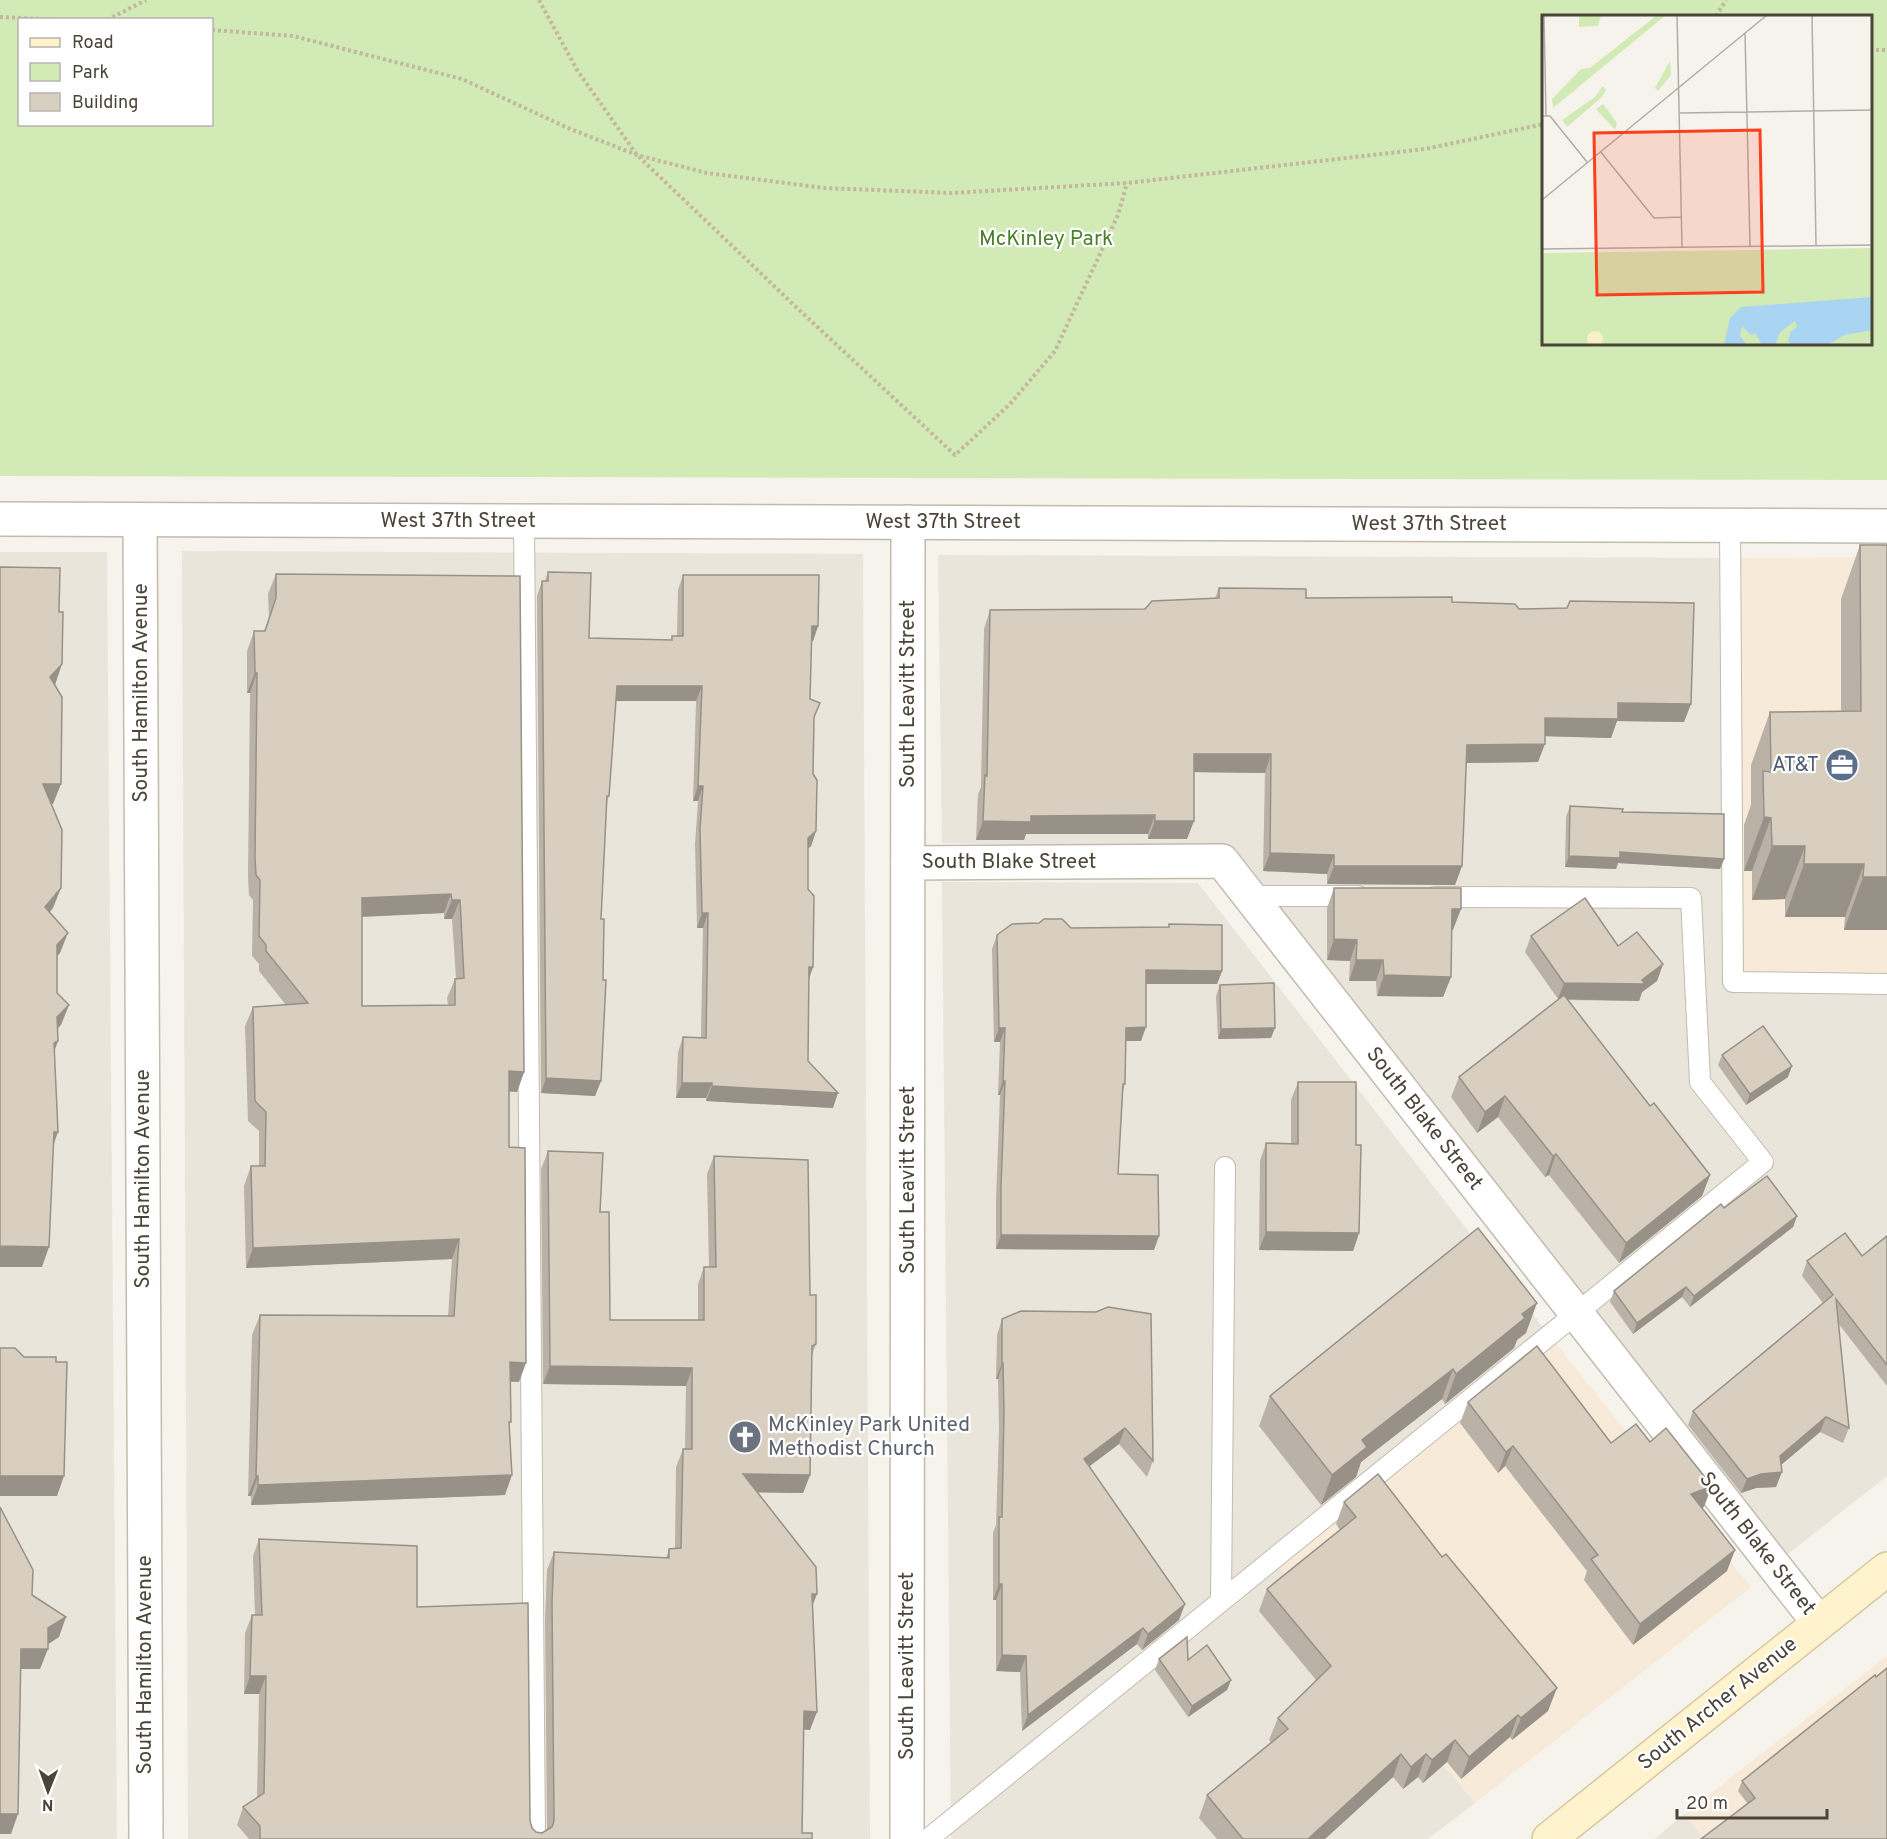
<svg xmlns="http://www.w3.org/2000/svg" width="1887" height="1839" font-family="Overpass,sans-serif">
<rect width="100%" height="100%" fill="#f6f3ec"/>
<!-- residential -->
<g fill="#eae5da">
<polygon points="182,551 863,554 870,1839 188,1839"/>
<polygon points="0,552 107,552 117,1839 0,1839"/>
<polygon points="938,555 1730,558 1887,984 1887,1476 1788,1554 1232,849 942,843"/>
<polygon points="942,882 1198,883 1549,1335 1273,1559 1475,1803 1428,1839 951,1839"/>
<polygon points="1684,1814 1704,1839 1655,1839"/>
</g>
<!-- commercial -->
<g fill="#f7ead8">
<polygon points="1887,557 1887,984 1733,982 1730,558"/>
<polygon points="1549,1335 1751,1587 1475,1803 1273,1559"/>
<polygon points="1887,1656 1887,1839 1704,1839 1684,1814"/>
</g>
<!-- green -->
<path fill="#d2eab5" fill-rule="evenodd" d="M0 0H1887V480L0 476ZM1544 16H1870V344H1544ZM20 20H212V124H20Z"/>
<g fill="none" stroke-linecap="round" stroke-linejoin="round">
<defs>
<g id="lane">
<polyline points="524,521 535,1839"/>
<polyline points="1730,525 1733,982 1887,984"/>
<polyline points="1249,896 1358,896"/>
<polyline points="1221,1601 1225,1167"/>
<polyline points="928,1839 1763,1162 1700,1082 1691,898 1436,897"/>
</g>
<g id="street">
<polyline points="0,519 1887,526"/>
<polyline points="140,520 146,1839"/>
<polyline points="908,863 1222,861 1819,1623"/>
<polyline points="907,1839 908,522"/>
</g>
<polyline id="secondary" points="1549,1839 1887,1569"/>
</defs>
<!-- lane casing -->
<use href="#lane" stroke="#c2bbae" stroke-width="22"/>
<!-- street casing -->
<use href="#street" stroke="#c2bbae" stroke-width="36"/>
<!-- secondary casing -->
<use href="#secondary" stroke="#d6c79b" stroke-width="36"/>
<!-- path -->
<g stroke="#c4b79f" stroke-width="4" stroke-dasharray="3 3" stroke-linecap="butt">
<polyline points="539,0 577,70 637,155 796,307 955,455 1010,404 1055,351 1118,215 1127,183"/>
<polyline points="1716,16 1726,0"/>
<polyline points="0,17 63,20"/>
<polyline points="107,20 146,0"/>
<polyline points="212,30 293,36 462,79 568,128 637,155 707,173 825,188 951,193 1127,183 1425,149 1544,124"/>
<polyline points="1870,50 1887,50"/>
</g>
<!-- lane -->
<use href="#lane" stroke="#fff" stroke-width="20"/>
<!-- street -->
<use href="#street" stroke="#fff" stroke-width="33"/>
<!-- secondary -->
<use href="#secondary" stroke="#fff3cd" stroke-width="33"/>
</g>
<!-- wall -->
<g fill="#bab2a6" fill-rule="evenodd">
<polygon points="1860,545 1887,930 1844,930 1845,917 1785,917 1785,899 1752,900 1752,871 1744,871 1744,825 1751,805 1751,765 1770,712 1841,711 1841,599"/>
<polygon points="548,572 589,638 671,640 672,636 677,636 678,590 683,575 818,626 813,641 811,641 810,699 814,721 813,774 816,831 811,846 808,848 808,889 813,967 808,980 808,1061 833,1108 706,1101 706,1098 676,1098 678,1052 683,1037 701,1037 703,928 697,928 695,844 698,801 693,801 696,701 616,701 609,796 606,804 601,919 601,1081 595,1096 541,1093 537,596 542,581 545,581"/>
<path d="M276 574 520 576 524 1072 517 1092 509 1091V1147L519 1382H511L509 1428 505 1495 251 1505V1496H248L252 1335 260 1315 448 1316 452 1259 246 1268 244 1186 251 1166H259V1131L248 1121 245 1026 253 1007 286 1005 259 971V964L252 956 253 900 249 895 248 877 250 693H247V651L254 631H264L269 618 268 594ZM444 913V919H452L456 978 455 979 447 998 448 1005 362 1006V917Z"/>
<polygon points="1219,588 1306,598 1452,602 1519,609 1684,722 1617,721 1611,738 1545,736 1538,762 1466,763 1462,866 1455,885 1327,884 1327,874 1263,871 1265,773 1194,772 1187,839 1148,839 1148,834 1026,834 1024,840 976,840 978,794 981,787 984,629 990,610 1145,609 1215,598"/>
<polygon points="1570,806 1622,812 1724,859 1720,869 1618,863 1616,869 1565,867 1566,817"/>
<polygon points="1334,888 1453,930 1452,930 1451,977 1443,997 1377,996 1376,981 1349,981 1350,961 1327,960 1327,908"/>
<polygon points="1169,924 1222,971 1217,984 1146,984 1141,1041 1126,1041 1125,1084 1123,1091 1118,1174 1154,1250 996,1249 996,1199 1000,1095 998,1095 1000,1042 994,1042 992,949 997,935 1071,928 1168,927"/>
<polygon points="1531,936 1618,946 1663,964 1657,981 1642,992 1639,1001 1567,1000 1650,1106 1710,1175 1702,1196 1619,1263 1549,1175 1545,1177 1498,1117 1477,1133 1451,1097 1459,1077 1558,999 1525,952"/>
<polygon points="1220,985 1271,1038 1218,1039 1216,996"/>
<polygon points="1722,1055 1788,1077 1746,1105 1718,1065"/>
<polygon points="1298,1082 1356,1145 1359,1233 1353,1251 1259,1250 1260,1161 1266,1143 1291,1144 1291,1100"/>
<polygon points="548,1151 600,1212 610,1320 698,1320 698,1284 704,1267 709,1267 707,1174 714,1156 810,1295 816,1344 812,1355 810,1475 803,1493 757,1492 813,1606 810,1730 804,1729 802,1833 812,1839 249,1839 237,1825 243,1807 257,1798 259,1694 244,1694 245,1633 252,1615 255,1615 253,1556 259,1539 417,1607 530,1821 532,1828 536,1832 542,1833 547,1830 545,1619 547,1570 554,1552 666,1558 669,1549 675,1548 676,1467 683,1449 685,1449 686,1386 543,1384 541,1169"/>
<polygon points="1724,1208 1797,1216 1793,1227 1690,1307 1682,1297 1633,1334 1610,1302 1614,1291"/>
<polygon points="1887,1236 1887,1386 1838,1323 1849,1428 1843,1443 1820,1432 1781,1465 1776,1487 1756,1488 1741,1493 1688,1425 1693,1411 1823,1303 1802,1276 1807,1261 1862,1256"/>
<polygon points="1096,1312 1153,1461 1147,1477 1119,1444 1090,1466 1179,1620 1142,1650 1137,1644 1022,1731 1020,1672 996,1671 996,1600 993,1600 993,1533 996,1525 999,1429 998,1379 996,1379 997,1335 1002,1319"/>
<polygon points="1526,1333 1517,1340 1514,1348 1445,1404 1442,1399 1361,1462 1356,1477 1321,1505 1259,1426 1270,1396"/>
<polygon points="1468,1402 1611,1443 1650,1442 1704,1507 1702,1508 1727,1571 1633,1645 1584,1580 1587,1571 1505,1466 1498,1473 1460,1423"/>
<polygon points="1344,1502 1548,1711 1512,1740 1510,1737 1461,1779 1447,1762 1423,1783 1418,1777 1403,1789 1393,1777 1325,1839 1217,1839 1199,1818 1207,1795 1272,1743 1269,1740 1278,1718 1316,1680 1259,1611 1267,1589 1340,1530 1336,1524"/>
<polygon points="1159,1659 1188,1660 1231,1680 1227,1690 1188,1717 1155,1670"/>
<polygon points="1876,1677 1887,1839 1748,1804 1738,1791 1742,1781"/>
</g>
<!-- shaded-wall -->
<g fill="#979187">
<polygon points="812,626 818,626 813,641 806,641"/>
<polygon points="62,664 55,685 50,677"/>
<polygon points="255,673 257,673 250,693 247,693"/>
<polygon points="617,686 702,686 696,701 612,701"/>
<polygon points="1618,703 1691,704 1684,722 1617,721 1611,738 1538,736 1545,718"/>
<polygon points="1545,744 1538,762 1460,763 1467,745"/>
<polygon points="1194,754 1271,754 1265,773 1187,772"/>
<polygon points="43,784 61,784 53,804 36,805"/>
<polygon points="698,786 703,786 698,801 693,801"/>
<polygon points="1155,815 1148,834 1026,834 1024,840 976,840 983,821 1031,816"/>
<polygon points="1764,817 1771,818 1752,871 1744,871"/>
<polygon points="1155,821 1194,821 1187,839 1148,839"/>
<polygon points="816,831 811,846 803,853 808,838"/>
<polygon points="1772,846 1805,846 1785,899 1752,900"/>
<polygon points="1620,852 1724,859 1720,869 1618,863 1616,869 1565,867 1569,856"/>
<polygon points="1270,853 1334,855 1327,874 1263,871"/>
<polygon points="1804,864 1864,864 1845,917 1785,917"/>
<polygon points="1334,866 1462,866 1455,885 1327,884"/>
<polygon points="1863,877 1887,877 1887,930 1844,930"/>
<polygon points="61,888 53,908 38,927 45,907"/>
<polygon points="451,894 444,913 355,917 362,898"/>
<polygon points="452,900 460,900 452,919 444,919"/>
<polygon points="1452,909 1461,909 1453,930 1445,930"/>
<polygon points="702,913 708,913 703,928 697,928"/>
<polygon points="68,933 60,953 50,965 57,945"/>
<polygon points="1334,939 1357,940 1350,961 1327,960"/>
<polygon points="1356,960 1383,960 1376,981 1349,981"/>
<polygon points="1663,964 1657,981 1642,992 1639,1001 1558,999 1564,983 1642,980"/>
<polygon points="809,967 813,967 808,982"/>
<polygon points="1146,970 1222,971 1217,984 1141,984"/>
<polygon points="1384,975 1451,977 1443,997 1377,996"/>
<polygon points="69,1005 61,1025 50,1037 57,1017"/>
<polygon points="1146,1027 1141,1041 1121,1041 1126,1028"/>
<polygon points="999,1028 1005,1028 1000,1042 994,1042"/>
<polygon points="1275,1028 1271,1038 1218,1039 1221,1029"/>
<polygon points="58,1041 51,1061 54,1043"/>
<polygon points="1792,1066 1788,1077 1746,1105 1750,1094"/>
<polygon points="509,1071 524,1072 517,1092 502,1091"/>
<polygon points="546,1078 601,1081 595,1096 541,1093"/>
<polygon points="1003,1081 1005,1081 1000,1095 998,1095"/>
<polygon points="682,1083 712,1083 706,1098 676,1098"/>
<polygon points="712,1086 838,1093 833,1108 706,1101"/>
<polygon points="1505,1096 1498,1117 1477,1133 1485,1112"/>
<polygon points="54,1132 58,1132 51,1152"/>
<polygon points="1556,1154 1549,1175 1545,1177 1553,1156"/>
<polygon points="1710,1175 1702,1196 1619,1263 1626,1243"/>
<polygon points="1797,1216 1793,1227 1690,1307 1694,1296"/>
<polygon points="1266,1232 1359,1233 1353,1251 1259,1250"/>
<polygon points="1001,1235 1159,1236 1154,1250 996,1249"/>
<polygon points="459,1239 452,1259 246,1268 253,1248"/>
<polygon points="0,1246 49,1247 42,1267 0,1267"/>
<polygon points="1686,1287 1682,1297 1633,1334 1637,1323"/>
<polygon points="1537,1303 1526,1333 1517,1340 1514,1348 1445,1404 1456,1374 1522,1314"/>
<polygon points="510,1362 526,1363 519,1382 503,1381"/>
<polygon points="1002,1363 1003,1363 998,1379 996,1379"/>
<polygon points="550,1366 692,1368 686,1386 543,1384"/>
<polygon points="1453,1369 1442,1399 1361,1462 1356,1477 1321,1505 1332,1475 1362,1440"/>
<polygon points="1826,1417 1820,1432 1775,1470 1780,1456"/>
<polygon points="1125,1428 1119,1444 1079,1474 1084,1459"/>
<polygon points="1513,1446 1505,1466 1498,1473 1506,1452"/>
<polygon points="1782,1472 1776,1487 1756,1488 1741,1493 1747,1479 1761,1474"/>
<polygon points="743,1474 810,1475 803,1493 736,1492"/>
<polygon points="512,1475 505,1495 251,1505 258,1485"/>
<polygon points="0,1476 64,1476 57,1496 0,1496"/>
<polygon points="256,1476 258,1476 251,1496 248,1496"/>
<polygon points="1712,1486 1704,1507 1683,1515 1691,1494"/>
<polygon points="1735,1550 1727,1571 1633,1645 1640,1624"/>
<polygon points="999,1584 1002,1584 996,1600 993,1600"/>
<polygon points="812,1594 817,1594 810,1612"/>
<polygon points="1185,1604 1179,1620 1142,1650 1148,1634"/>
<polygon points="66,1617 59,1637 41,1649 48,1628"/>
<polygon points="1143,1628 1137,1644 1022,1731 1028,1715"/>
<polygon points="21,1649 48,1649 40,1669 13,1669"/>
<polygon points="1002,1655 1026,1656 1020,1672 996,1671"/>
<polygon points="250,1676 266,1676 259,1694 244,1694"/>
<polygon points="1231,1680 1227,1690 1188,1717 1192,1706"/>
<polygon points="1557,1688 1548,1711 1512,1740 1521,1718"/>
<polygon points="804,1711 817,1712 810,1730 798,1729"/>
<polygon points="1518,1715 1510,1737 1461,1779 1469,1757"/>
<polygon points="1455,1740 1447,1762 1423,1783 1432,1760"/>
<polygon points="1401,1754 1393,1777 1325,1839 1308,1839"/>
<polygon points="1426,1754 1418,1777 1403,1789 1411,1767"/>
<polygon points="0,1814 18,1814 11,1834 0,1834"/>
</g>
<!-- building -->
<g fill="#d8cfc1" stroke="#979187" stroke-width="1.5" fill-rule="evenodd">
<polygon points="1860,545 1887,545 1887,877 1863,877 1864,864 1804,864 1805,846 1772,846 1771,818 1764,817 1763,771 1771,772 1770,712 1861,711"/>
<polygon points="0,567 60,568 59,612 63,612 62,664 50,677 62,697 61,784 43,784 62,830 61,888 45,907 68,933 57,945 57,993 69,1005 57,1017 58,1041 54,1043 58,1132 54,1132 49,1247 0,1246"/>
<polygon points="548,572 591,573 589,638 672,640 672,636 683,636 683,575 819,575 818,626 812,626 810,699 820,703 814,717 813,774 817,780 816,831 808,838 808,889 814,896 813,967 809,967 808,1061 838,1093 712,1086 712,1083 682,1083 683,1037 706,1038 708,913 702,913 700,829 703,786 698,786 702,686 617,686 609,796 607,796 601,919 604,919 603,980 606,980 601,1081 546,1078 542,581 548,581"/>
<path d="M276 574 520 576 524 1072 509 1071V1147L525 1148 526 1363 510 1362 511 1422H509L512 1475 258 1485V1476H256L260 1315 454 1316 459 1239 253 1248 251 1166H265L266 1112 255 1101 253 1007 308 1003 266 951V945L259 936 260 880 256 875 255 857 257 673H255L254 631H265L276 598ZM451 894 452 900H460L464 978 455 979V1005L362 1006V898Z"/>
<polygon points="1219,588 1306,589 1306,598 1452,597 1452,602 1515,604 1519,609 1567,608 1570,601 1694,603 1691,704 1618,703 1618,719 1545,718 1545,744 1467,745 1462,866 1334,866 1334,855 1270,853 1271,754 1194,754 1194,821 1155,821 1155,815 1031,816 1031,822 983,821 985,775 987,776 990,610 1145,609 1152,601 1219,598"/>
<polygon points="1570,806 1623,809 1622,812 1724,814 1724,859 1620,852 1620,858 1569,856"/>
<polygon points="1334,888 1461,888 1461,909 1452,909 1451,977 1384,975 1383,960 1356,960 1357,940 1334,939"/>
<polygon points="1585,898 1618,946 1637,932 1663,964 1642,980 1645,984 1564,983 1531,936"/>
<polygon points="1044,919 1062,919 1071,928 1169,927 1169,924 1222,925 1222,971 1146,970 1146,1027 1126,1028 1125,1084 1123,1084 1118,1174 1158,1175 1159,1236 1001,1235 1001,1186 1005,1081 1003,1081 1005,1028 999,1028 997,935 1012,924 1039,923"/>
<polygon points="1274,983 1275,1028 1221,1029 1220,985"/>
<polygon points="1564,995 1650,1106 1654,1103 1710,1175 1626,1243 1556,1154 1553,1156 1505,1096 1485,1112 1459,1077"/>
<polygon points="1763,1026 1792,1066 1750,1094 1722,1055"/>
<polygon points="1298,1082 1356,1082 1356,1145 1361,1145 1359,1233 1266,1232 1266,1143 1298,1144"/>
<polygon points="548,1151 603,1153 600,1212 609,1212 610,1320 704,1320 704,1267 716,1267 714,1156 808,1160 810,1295 816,1295 816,1344 812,1346 810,1475 743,1474 816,1567 817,1594 812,1594 817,1712 804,1711 802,1833 812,1833 812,1839 260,1839 260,1826 243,1807 264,1793 266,1676 250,1676 252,1615 262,1615 259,1539 417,1546 417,1607 528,1603 530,1821 532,1828 536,1832 542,1833 552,1827 554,1821 552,1602 554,1552 669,1558 669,1549 681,1548 683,1449 692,1449 692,1368 550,1366"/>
<polygon points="1767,1176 1797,1216 1694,1296 1686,1287 1637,1323 1614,1291 1721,1204 1724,1208"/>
<polygon points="1478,1228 1537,1303 1522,1314 1525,1318 1456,1374 1453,1369 1362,1440 1367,1447 1332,1475 1270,1396"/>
<polygon points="1845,1233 1862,1256 1887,1236 1887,1365 1836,1299 1849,1428 1826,1417 1780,1456 1782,1472 1761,1474 1747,1479 1693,1411 1833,1295 1807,1261"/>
<polygon points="1108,1307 1151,1314 1153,1461 1125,1428 1084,1459 1185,1604 1148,1634 1143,1628 1028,1715 1026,1656 1002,1655 1002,1584 999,1584 999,1517 1002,1517 1004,1413 1003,1363 1002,1363 1002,1319 1021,1311 1096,1312"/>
<polygon points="1537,1346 1611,1443 1636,1424 1650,1442 1666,1428 1712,1486 1691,1494 1735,1550 1640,1624 1591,1559 1598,1555 1513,1446 1506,1452 1468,1402"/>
<polygon points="0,1348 15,1348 24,1357 56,1357 56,1362 67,1362 64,1476 0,1476"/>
<polygon points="1378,1474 1442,1557 1446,1554 1557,1688 1521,1718 1518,1715 1469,1757 1455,1740 1432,1760 1426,1754 1411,1767 1401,1754 1308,1839 1243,1839 1207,1795 1288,1729 1278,1718 1331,1666 1267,1589 1356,1517 1344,1502"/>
<polygon points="0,1507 33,1570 32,1595 66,1617 48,1628 48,1649 21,1649 18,1814 0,1814"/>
<polygon points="1187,1637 1188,1660 1207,1645 1231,1680 1192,1706 1159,1659"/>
<polygon points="1887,1668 1887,1839 1701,1839 1755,1798 1742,1781 1875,1675 1876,1677"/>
</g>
<!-- icons -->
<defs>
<symbol id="office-disc" viewBox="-11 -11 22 22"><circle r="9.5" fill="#5c6f8a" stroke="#fff"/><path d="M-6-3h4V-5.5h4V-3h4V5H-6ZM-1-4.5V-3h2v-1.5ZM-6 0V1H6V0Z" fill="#fff"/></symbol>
<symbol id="church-disc" viewBox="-11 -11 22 22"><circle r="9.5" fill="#6b7280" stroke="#fff"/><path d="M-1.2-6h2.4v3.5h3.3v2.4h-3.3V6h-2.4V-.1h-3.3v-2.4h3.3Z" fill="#fff"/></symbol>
</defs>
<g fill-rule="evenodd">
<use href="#office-disc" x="1823" y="746" width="38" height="38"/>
<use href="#church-disc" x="726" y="1418" width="38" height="38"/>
</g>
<g text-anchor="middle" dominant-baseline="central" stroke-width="4.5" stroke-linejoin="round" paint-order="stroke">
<!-- park labels -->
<g font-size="21" fill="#4a7f2a" stroke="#fff">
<text x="1046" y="239">McKinley Park</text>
</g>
<!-- street labels -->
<g font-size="21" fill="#4b4439" stroke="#fff">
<text x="458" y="521">West 37th Street</text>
<text x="943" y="522">West 37th Street</text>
<text x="1429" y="524">West 37th Street</text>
<text transform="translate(141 693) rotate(-90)">South Hamilton Avenue</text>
<text transform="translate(908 694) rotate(-90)">South Leavitt Street</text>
<text x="1009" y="862">South Blake Street</text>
<text transform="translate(1424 1119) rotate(52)">South Blake Street</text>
<text transform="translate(143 1179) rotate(-90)">South Hamilton Avenue</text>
<text transform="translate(908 1180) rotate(-90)">South Leavitt Street</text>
<text transform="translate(1757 1544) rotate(52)">South Blake Street</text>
<text transform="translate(145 1665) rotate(-90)">South Hamilton Avenue</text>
<text transform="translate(907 1666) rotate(-90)">South Leavitt Street</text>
<text transform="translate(1718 1704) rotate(-39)">South Archer Avenue</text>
</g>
<!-- service labels -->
<g font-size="21" fill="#4e5e75" stroke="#fff" text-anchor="end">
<text x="1819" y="765">AT&amp;T</text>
</g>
<!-- worship labels -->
<g font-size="21" fill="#5b616d" stroke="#fff" text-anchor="start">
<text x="768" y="1425">McKinley Park United<tspan x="768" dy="24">Methodist Church</tspan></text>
</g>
</g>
<!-- overview -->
<g transform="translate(1542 15)">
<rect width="330" height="330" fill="#f6f3ec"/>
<path d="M59 0 56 11 37 12V1ZM115 0H124L11 93 10 84 39 54 48 53ZM128 46 129 60 116 76 113 73ZM61 71 64 75 60 82 25 112 20 105 53 82ZM61 89 75 108 73 115 54 94ZM330 233V330H0V238Z" fill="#d2eab5"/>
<path d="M45 324a8 8 0 1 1 16 0a8 8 0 1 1-16 0Z" fill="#f9efc9"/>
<path d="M330 282V315L303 320 285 330H250L246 326 249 316 255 312 253 306 238 317 233 330H220L213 318 209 320 200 311 198 321 205 330H182L188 303 199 292Z" fill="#a9d4f2"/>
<path fill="none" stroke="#b2ada4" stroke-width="1.5" d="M2 0 4 101M135 0 140 232M270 0 274 230M203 18 208 231M138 98 330 95M0 101H8L45 147M58 136 112 203 140 202M0 185 225 0M0 234 330 230"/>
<path fill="#fc3f1d" fill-opacity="0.15" stroke="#fc3f1d" stroke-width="3" d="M218 115 221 277 55 280 52 118Z"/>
<rect width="330" height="330" fill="none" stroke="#4b4439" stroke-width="3"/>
</g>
<!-- legend -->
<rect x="18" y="18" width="195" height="108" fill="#ffffff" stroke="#b7b4b0" stroke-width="1.5"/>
<rect x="30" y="38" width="30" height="9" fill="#fff3cd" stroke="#b7b4b0" stroke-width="1.5"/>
<text x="72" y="48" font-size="18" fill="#4b4439">Road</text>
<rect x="30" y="63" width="30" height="18" fill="#d2eab5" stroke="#b7b4b0" stroke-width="1.5"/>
<text x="72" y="78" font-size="18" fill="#4b4439">Park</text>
<rect x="30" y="93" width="30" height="18" fill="#d8cfc1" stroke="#b7b4b0" stroke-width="1.5"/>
<text x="72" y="108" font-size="18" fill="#4b4439">Building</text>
<!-- north arrow -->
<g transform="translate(48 1791) rotate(181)" stroke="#ffffff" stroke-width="4.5" paint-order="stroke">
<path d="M0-4.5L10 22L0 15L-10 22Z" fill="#4b4439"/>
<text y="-9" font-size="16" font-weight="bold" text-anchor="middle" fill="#4b4439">N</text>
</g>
<!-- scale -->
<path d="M1677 1809v9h150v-9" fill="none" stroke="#4b4439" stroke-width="3"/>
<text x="1686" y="1809" font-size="18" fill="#4b4439" stroke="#ffffff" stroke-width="4.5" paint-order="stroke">20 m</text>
</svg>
